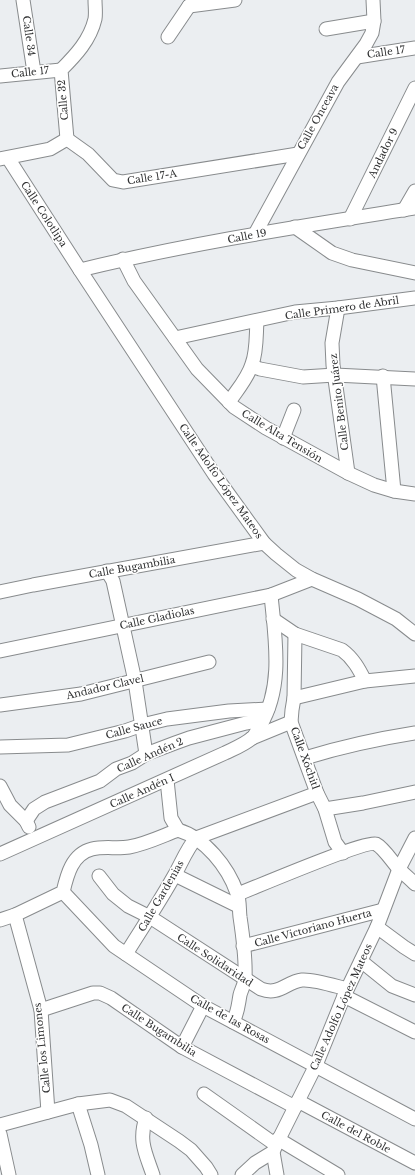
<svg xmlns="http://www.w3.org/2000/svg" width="415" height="1175" font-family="'Libre Baskerville',serif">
<rect width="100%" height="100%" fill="#ebeef1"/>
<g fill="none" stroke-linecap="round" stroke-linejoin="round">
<defs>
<g id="minor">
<polyline points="23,0 34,72"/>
<polyline points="189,6 235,0"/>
<polyline points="326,29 374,21"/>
<polyline points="168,37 189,6"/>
<polyline points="357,57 415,48"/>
<polyline points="0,76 61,70"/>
<polyline points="67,139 88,154 113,180 123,182 298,154"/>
<path d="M67 139 61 70C76 55 90 40 95 19 96 13 95 6 95 0"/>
<polyline points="8,158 80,270 214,474 264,543 276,554 296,570 312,579 358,599 396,619 415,634"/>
<polyline points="0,159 50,149 67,139"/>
<polyline points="404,210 415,191"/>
<polyline points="350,219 415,88"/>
<polyline points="295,227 332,253 352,260 415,273"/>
<polyline points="255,234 338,82 366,44 372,33 374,21 373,0"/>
<polyline points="123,259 134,281 197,369 234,407 266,428 348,473 374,485 394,491 415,494"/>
<path d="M80 270C190 243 303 226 415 208"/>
<polyline points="338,308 332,343 333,365 348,473"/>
<polyline points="175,338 295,312 338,308 415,298"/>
<polyline points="252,366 260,369 303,377 335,375 415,379"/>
<polyline points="383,376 394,491"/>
<path d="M229 402C237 390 248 378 252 364 257 351 256 335 257 321"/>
<polyline points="283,438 294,410"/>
<polyline points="107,571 113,581 115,590 135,681 146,754"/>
<polyline points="0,592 33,585 264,543"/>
<path d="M273 619 295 634 342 650C353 658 359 669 365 681"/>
<polyline points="295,634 294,698 292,710 291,722 317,793 325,809 335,842 343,853"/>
<polyline points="0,651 271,595 312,579"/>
<polyline points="294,698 365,681 415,676"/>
<polyline points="0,705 81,694 209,662"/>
<polyline points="252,738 291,722"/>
<polyline points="0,747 68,745 125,731 142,725 167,719 229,711 268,709"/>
<path d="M305 758C341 747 377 739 415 733"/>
<polyline points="167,780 171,818 178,830"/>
<polyline points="0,786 10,805 26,821 29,827"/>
<polyline points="325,809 363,803 415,792"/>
<polyline points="26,821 34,809 45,802 100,781 116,769 132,763 146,754 175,743 189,738 246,723 263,720"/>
<path d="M0 854 225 753C233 749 244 745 252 738 255 736 257 730 260 726 284 686 275 638 271 595"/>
<polyline points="175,875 238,906"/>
<path d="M99 876 113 894 128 906 150 917 261 989C279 996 286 982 302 980 314 979 335 986 347 989"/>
<polyline points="63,892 114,946 203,1006 415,1119"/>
<path d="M238 894C256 887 366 840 376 844 384 848 393 863 399 869 404 874 410 879 415 884"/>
<polyline points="15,915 41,1010 48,1112"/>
<path d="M0 920 15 915 63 892C67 875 72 854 92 849 104 846 117 849 129 847 146 844 162 836 178 830 205 838 228 867 237 893 240 900 239 909 240 917 243 937 246 958 245 978 245 984 241 990 240 995 238 1006 238 1012 233 1022"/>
<polyline points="377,927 404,947 415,954"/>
<polyline points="243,946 383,910"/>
<path d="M126 954C142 928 159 903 174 876 181 864 186 850 196 838L317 793"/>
<polyline points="361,961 392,986 415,995"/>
<polyline points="344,996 415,1032"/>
<polyline points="41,1010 93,993 100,993 111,998 182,1047 295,1107"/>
<polyline points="182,1047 203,1006"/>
<polyline points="204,1094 276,1145"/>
<polyline points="298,1101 415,1163"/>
<polyline points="78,1104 91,1145 98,1175"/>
<path d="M146 1118C138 1141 146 1154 153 1175"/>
<polyline points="0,1125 78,1104 110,1100 126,1106 179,1141 191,1150 206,1167 211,1175"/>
<polyline points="0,1134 9,1175"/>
<polyline points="278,1139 338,1175"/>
<polyline points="242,1175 255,1163 273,1152"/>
<polyline points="277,1175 273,1152 276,1145 316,1065 344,996 377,927 399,869 415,838"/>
</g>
</defs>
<!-- minor casing -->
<use href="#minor" stroke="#888b8d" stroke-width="15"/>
<!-- minor -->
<use href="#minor" stroke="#fff" stroke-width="13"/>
</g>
<g text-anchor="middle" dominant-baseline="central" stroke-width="3" stroke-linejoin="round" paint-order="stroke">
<!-- street labels -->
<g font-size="10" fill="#313233" stroke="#fff">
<text transform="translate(29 36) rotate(82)">Calle 34</text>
<text transform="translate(386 52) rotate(-8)">Calle 17</text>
<text transform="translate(30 72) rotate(-6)">Calle 17</text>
<text transform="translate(63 100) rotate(-95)">Calle 32</text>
<text transform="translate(318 117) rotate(-61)">Calle Onceava</text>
<text transform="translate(383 153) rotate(-64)">Andador 9</text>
<text transform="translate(152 177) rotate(-9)">Calle 17-A</text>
<text transform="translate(44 214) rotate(57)">Calle Colotlipa</text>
<text transform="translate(247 236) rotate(-11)">Calle 19</text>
<text transform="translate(342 308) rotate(-8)">Calle Primero de Abril</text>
<text transform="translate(339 402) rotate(-97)">Calle Benito Juárez</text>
<text transform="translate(282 436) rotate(31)">Calle Alta Tensión</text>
<text transform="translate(221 481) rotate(55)">Calle Adolfo López Mateos</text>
<text transform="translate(132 567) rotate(-10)">Calle Bugambilia</text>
<text transform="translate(157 618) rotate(-12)">Calle Gladiolas</text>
<text transform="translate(105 687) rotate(-13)">Andador Clavel</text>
<text transform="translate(134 728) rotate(-15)">Calle Sauce</text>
<text transform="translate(150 755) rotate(-24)">Calle Andén 2</text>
<text transform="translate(305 758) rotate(70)">Calle Xóchitl</text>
<text transform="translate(142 791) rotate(-24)">Calle Andén I</text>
<text transform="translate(161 896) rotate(-60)">Calle Gardenias</text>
<text transform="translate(313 928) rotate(-15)">Calle Victoriano Huerta</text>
<text transform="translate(215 960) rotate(33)">Calle Solidaridad</text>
<text transform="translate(341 1007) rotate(-66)">Calle Adolfo López Mateos</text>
<text transform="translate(230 1019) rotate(29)">Calle de las Rosas</text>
<text transform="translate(159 1030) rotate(33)">Calle Bugambilia</text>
<text transform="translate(42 1048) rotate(-96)">Calle los Limones</text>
<text transform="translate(356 1132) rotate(28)">Calle del Roble</text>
</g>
</g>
</svg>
